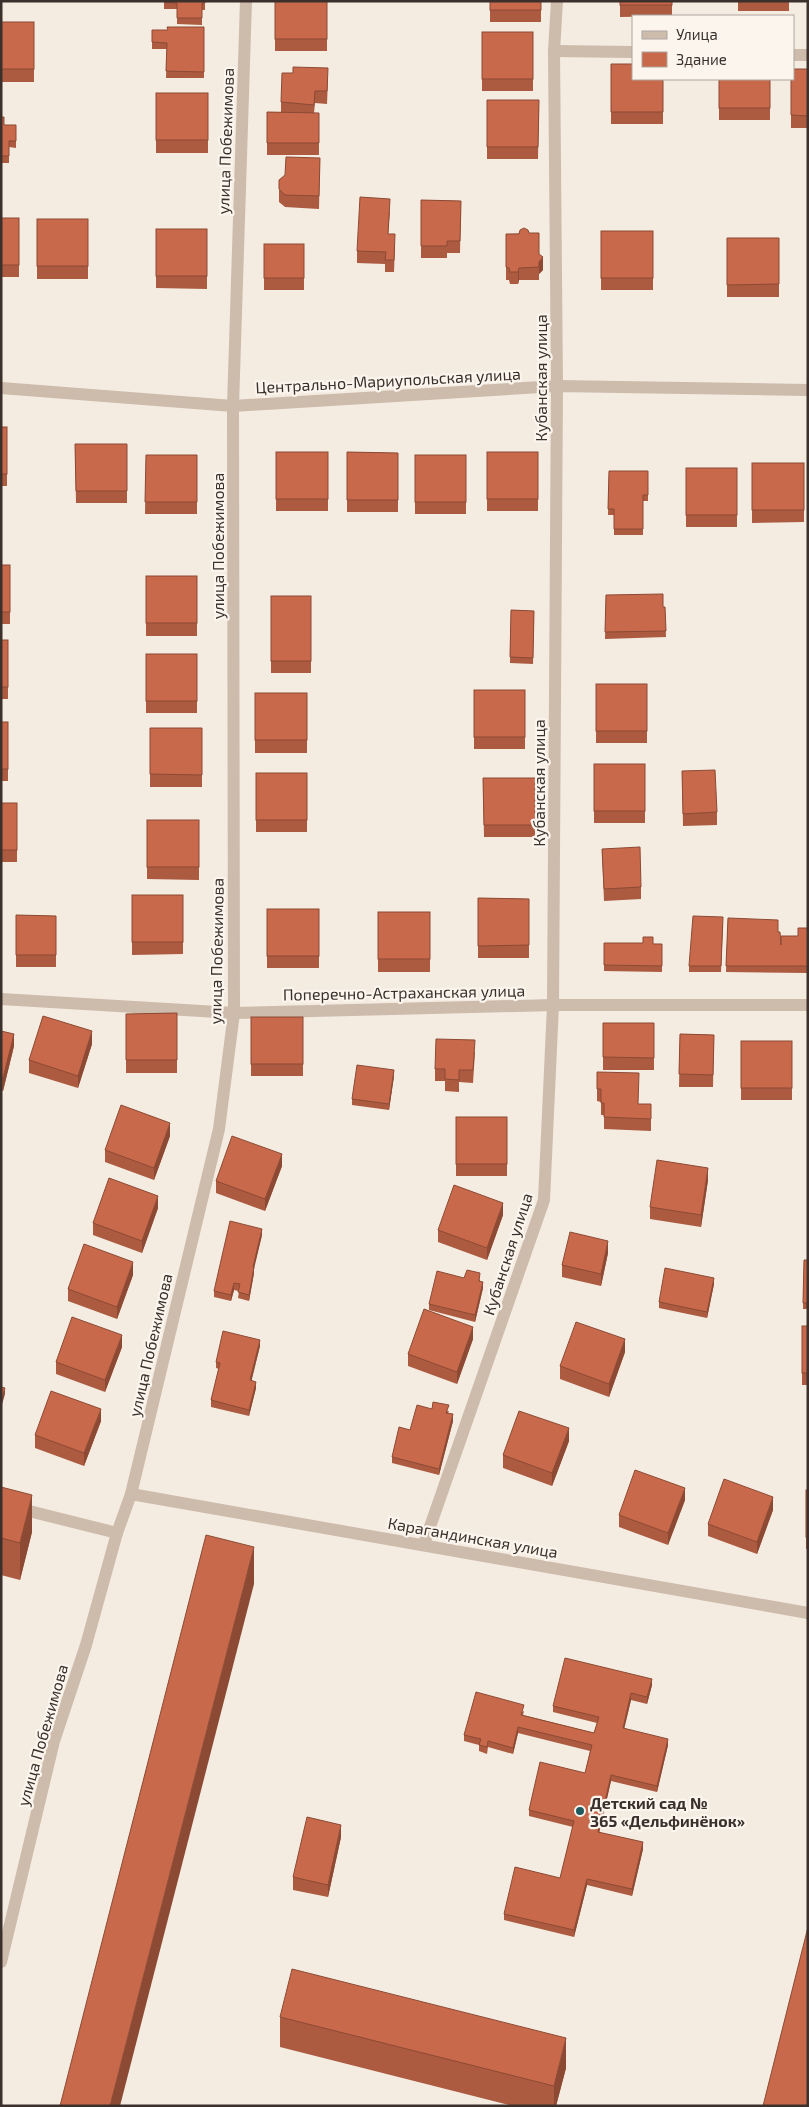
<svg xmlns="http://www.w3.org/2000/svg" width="809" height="2107" font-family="'Exo 2',sans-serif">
<rect width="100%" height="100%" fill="#f4ebe1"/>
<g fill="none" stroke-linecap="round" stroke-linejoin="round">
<!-- minor -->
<g stroke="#cdbbac" stroke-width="12">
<polyline points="554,51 633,52"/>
<polyline points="793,55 808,55"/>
<polyline points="1,388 233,406 557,386 808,390"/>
<polyline points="1,999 234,1013 553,1005 808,1005"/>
<polyline points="131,1494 219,1129 234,1013 233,406 246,1"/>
<polyline points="1,1504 117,1533"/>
<polyline points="424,1544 544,1200 553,1005 557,386 554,51 557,1"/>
</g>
<!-- tertiary -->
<polyline stroke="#cdbbac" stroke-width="12" points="1,1962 54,1741 86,1645 117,1533 131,1494 808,1613"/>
</g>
<!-- wall -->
<g fill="#ac5a40">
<polygon points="164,1 205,1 205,10 202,10 202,25 177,24 177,9 164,9"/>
<rect x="275" y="1" width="52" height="50"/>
<rect x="490" y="1" width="51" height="21"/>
<polygon points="620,1 672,1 672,16 620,17"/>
<rect x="738" y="1" width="51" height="10"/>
<rect x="1" y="22" width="33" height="60"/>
<polygon points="204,27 204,78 166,78 167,49 152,49 152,30 168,30"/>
<rect x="482" y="32" width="51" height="59"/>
<polygon points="611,64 663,79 663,124 611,124"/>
<polygon points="808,69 808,128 791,128 791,79"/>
<rect x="719" y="79" width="51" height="41"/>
<polygon points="328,80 327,104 315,103 314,113 319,113 319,155 267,155 267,112 281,112 281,102"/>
<rect x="156" y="93" width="52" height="60"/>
<polygon points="487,100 539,100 538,159 487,159"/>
<polygon points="1,117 4,125 16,125 16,148 9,147 9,163 1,163"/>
<polygon points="320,158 319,209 285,207 279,202 279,180"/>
<polygon points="421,200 461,201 460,253 447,253 447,258 421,258"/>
<polygon points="390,211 388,234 395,246 394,272 385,272 385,264 357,263 357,251"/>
<rect x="1" y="218" width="18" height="59"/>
<rect x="37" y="219" width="51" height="60"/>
<polygon points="156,229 207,229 207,289 156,288"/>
<rect x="601" y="231" width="52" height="59"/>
<polygon points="529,233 539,254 543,270 539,274 539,280 519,280 518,284 510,284 509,280 506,280 506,234"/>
<rect x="727" y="238" width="52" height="59"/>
<rect x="264" y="244" width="40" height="46"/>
<rect x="1" y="427" width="6" height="59"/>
<polygon points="75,444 127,444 127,503 76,503"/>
<rect x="276" y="452" width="52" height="59"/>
<polygon points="347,452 398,453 398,512 347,512"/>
<rect x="487" y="452" width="51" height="59"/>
<polygon points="146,455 197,455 197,514 145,514"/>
<rect x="415" y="455" width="51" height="59"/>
<polygon points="752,463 804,463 804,522 752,523"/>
<rect x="686" y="468" width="51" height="59"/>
<polygon points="609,471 648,471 648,501 643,501 643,535 614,535 614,515 608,515"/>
<rect x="1" y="565" width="9" height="59"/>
<rect x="146" y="576" width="51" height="60"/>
<polygon points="606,595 663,607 665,607 666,637 605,639"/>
<rect x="271" y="596" width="40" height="77"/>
<polygon points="511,610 534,611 533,664 510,663"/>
<rect x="1" y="640" width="7" height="59"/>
<rect x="146" y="654" width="51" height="59"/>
<rect x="596" y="684" width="51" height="59"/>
<rect x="474" y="690" width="51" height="59"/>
<rect x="255" y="693" width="52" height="60"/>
<rect x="1" y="722" width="7" height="59"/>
<rect x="150" y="728" width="52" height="59"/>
<rect x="594" y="764" width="51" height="59"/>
<polygon points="682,771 717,812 717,825 683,826"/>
<rect x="256" y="773" width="51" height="59"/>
<polygon points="483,778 535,778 535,837 484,837"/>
<rect x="1" y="803" width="16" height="59"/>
<polygon points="147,820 199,820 199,880 147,879"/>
<polygon points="602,849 641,887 641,899 604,901"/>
<polygon points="132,895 183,895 183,954 132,955"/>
<polygon points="478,898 529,899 529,958 478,958"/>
<rect x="267" y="909" width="52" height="59"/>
<rect x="378" y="912" width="52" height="60"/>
<polygon points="16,915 56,916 56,967 16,967"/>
<polygon points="728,918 778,932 781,945 798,936 808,928 808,973 726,972"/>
<polygon points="723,924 721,972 689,972 689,966"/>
<polygon points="604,943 662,944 662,972 604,971"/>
<polygon points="177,1013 177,1073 126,1073 126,1014"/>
<rect x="251" y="1017" width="52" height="59"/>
<rect x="603" y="1023" width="51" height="47"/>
<polygon points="1,1031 14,1046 3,1091 1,1090"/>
<polygon points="680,1034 714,1035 713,1087 679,1087"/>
<rect x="741" y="1041" width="51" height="59"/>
<polygon points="92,1044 78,1088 29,1073 29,1060"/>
<polygon points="475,1052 473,1083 459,1082 459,1092 445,1091 445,1081 435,1081 435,1069"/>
<polygon points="597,1072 638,1104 651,1104 651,1131 604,1129 604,1115 601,1115 601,1102 597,1101"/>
<polygon points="394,1076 389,1110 352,1105 352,1099"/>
<rect x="456" y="1117" width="51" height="59"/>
<polygon points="170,1136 154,1180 105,1162 105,1150"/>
<polygon points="282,1166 265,1211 216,1193 216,1181"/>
<polygon points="708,1180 701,1227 650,1219 650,1207"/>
<polygon points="158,1208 142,1253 93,1235 93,1223"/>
<polygon points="503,1215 487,1260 438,1242 438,1230"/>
<polygon points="262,1235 254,1267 254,1273 249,1301 238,1298 239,1291 234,1290 231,1301 214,1297 214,1291"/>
<polygon points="608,1253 601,1286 562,1277 562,1265"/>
<polygon points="804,1260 808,1260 808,1309 803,1309"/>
<polygon points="133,1275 117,1319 68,1301 68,1289"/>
<polygon points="464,1278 480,1280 480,1282 483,1288 475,1322 429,1310 429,1304"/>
<polygon points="714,1284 707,1318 659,1308 659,1302"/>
<rect x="802" y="1326" width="6" height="59"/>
<polygon points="473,1339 457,1384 408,1366 408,1354"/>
<polygon points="260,1346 251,1381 256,1388 249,1416 211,1407 211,1400 219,1369 216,1368 216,1362"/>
<polygon points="122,1347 105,1392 56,1374 56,1362"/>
<polygon points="625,1352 609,1397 560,1379 560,1366"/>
<polygon points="432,1409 449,1411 448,1413 453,1421 439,1475 392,1463 392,1457 410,1430"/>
<polygon points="101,1421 84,1466 35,1448 35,1435"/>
<polygon points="569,1441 552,1486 503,1468 503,1455"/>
<polygon points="1,1487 32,1532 20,1580 1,1575"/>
<rect x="806" y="1490" width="2" height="59"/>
<polygon points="685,1500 668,1545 619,1527 619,1515"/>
<polygon points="773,1510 757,1554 708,1536 708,1524"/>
<polygon points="652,1685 647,1704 631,1700 624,1728 668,1745 657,1792 611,1781 599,1832 643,1849 632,1896 587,1885 574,1937 504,1920 504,1914 560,1878 573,1827 529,1816 529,1810 585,1773 590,1751 518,1733 513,1754 488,1747 487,1754 479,1751 479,1745 464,1741 464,1735 524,1711 523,1715 594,1733 597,1723 553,1712 553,1706"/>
<polygon points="341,1837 328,1897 293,1890 293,1877"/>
<polygon points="280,2017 566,2068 556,2106 513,2106 280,2047"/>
</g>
<!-- shaded-wall -->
<g fill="#8c4a34">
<polygon points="543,257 543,270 539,274 539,280 539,262"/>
<polygon points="519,268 519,280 518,284 518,272"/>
<polygon points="92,1031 92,1044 78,1088 78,1076"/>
<polygon points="14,1034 14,1046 3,1091 3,1078"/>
<polygon points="394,1070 394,1076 389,1110 389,1104"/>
<polygon points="170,1123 170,1136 154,1180 154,1168"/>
<polygon points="282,1154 282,1166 265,1211 265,1199"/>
<polygon points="708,1168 708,1180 701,1227 701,1215"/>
<polygon points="158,1196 158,1208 142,1253 142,1241"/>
<polygon points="503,1203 503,1215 487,1260 487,1248"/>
<polygon points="262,1229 262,1235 253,1273 253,1267"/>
<polygon points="608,1241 608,1253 601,1286 601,1274"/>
<polygon points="133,1262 133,1275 117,1319 117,1307"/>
<polygon points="254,1267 254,1273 249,1301 249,1295"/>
<polygon points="714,1278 714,1284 707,1318 707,1312"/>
<polygon points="483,1282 483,1288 475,1322 475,1315"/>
<polygon points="234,1283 234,1290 231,1301 231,1295"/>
<polygon points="473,1327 473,1339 457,1384 457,1372"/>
<polygon points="122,1335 122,1347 105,1392 105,1380"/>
<polygon points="625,1339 625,1352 609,1397 609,1384"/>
<polygon points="260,1340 260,1346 250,1387 250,1380"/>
<polygon points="256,1382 256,1388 249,1416 249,1410"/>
<polygon points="5,1388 5,1394 1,1408 1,1401"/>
<polygon points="101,1409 101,1421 84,1466 84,1453"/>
<polygon points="453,1414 453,1421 439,1475 439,1469"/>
<polygon points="569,1428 569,1441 552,1486 552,1473"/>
<polygon points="685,1488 685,1500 668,1545 668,1533"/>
<polygon points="32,1495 32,1532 20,1580 20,1543"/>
<polygon points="773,1497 773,1510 757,1554 757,1542"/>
<polygon points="254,1547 254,1584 120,2106 110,2106"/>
<polygon points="652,1679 652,1685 647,1704 647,1697"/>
<polygon points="631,1693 631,1700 623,1734 623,1728"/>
<polygon points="518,1727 518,1733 513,1754 513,1748"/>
<polygon points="668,1739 668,1745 657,1792 657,1786"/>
<polygon points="611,1775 611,1781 598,1838 598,1832"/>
<polygon points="341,1825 341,1837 328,1897 328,1885"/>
<polygon points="643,1842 643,1849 632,1896 632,1889"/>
<polygon points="587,1879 587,1885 574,1937 574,1930"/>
<polygon points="566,2038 566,2068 556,2106 554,2106 554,2086"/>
</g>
<!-- building -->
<g fill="#c8694b" stroke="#8c4a34">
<polygon points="164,1 205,1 205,3 202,3 202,18 177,18 177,3 164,2"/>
<rect x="275" y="1" width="52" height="38"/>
<rect x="490" y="1" width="51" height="9"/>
<rect x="620" y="1" width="52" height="4"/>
<rect x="1" y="22" width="33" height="47"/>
<polygon points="167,27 204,27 204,72 166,71 167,43 152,42 152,30 168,30"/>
<rect x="482" y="32" width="51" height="47"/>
<polygon points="611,64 633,64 633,79 663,79 663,112 611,112"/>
<polygon points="293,67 328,68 327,91 315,91 314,105 281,102 282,73 293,73"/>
<polygon points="793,69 808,69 808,116 791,115 791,79 793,79"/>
<rect x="719" y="79" width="51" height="29"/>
<rect x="156" y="93" width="52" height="47"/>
<polygon points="487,100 539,100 538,147 487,147"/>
<polygon points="267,112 319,113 319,143 267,143"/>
<polygon points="1,117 4,117 4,125 16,125 16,141 9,141 9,156 1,156"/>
<polygon points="286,157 320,158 319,196 285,195 279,189 279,180 285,175"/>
<polygon points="360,197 390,199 388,234 395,234 394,260 385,260 386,252 357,251"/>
<polygon points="421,200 461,201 460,241 447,241 447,246 421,246"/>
<rect x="1" y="218" width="18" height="47"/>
<rect x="37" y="219" width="51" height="47"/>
<polygon points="524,228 528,230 529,233 539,233 539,254 543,257 539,262 539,267 519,268 518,272 510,272 509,268 506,267 506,234 519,234 520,230"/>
<rect x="156" y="229" width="51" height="47"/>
<rect x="601" y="231" width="52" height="47"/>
<polygon points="727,238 779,238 779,284 727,285"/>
<rect x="264" y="244" width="40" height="34"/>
<rect x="1" y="427" width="6" height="47"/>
<polygon points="75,444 127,444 127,491 76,491"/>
<rect x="276" y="452" width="52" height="47"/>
<polygon points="347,452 398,453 398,500 347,500"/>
<rect x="487" y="452" width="51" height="47"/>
<polygon points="146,455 197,455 197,502 145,502"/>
<rect x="415" y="455" width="51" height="47"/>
<rect x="752" y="463" width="52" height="47"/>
<rect x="686" y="468" width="51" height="47"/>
<polygon points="609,471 648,471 648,495 643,495 643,529 614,529 614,509 608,509"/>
<rect x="1" y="565" width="9" height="47"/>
<rect x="146" y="576" width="51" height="47"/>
<polygon points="663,594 663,607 665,607 666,631 605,632 606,595"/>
<rect x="271" y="596" width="40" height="65"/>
<polygon points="511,610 534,611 533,658 510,657"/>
<rect x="1" y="640" width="7" height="47"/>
<rect x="146" y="654" width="51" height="47"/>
<rect x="596" y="684" width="51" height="47"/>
<rect x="474" y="690" width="51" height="47"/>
<rect x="255" y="693" width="52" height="47"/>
<rect x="1" y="722" width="7" height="47"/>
<polygon points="150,728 202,728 202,775 150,774"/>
<rect x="594" y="764" width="51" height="47"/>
<polygon points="715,770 717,812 683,814 682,771"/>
<rect x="256" y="773" width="51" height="47"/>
<polygon points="483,778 535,778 535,825 484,825"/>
<rect x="1" y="803" width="16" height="47"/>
<rect x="147" y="820" width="52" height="47"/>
<polygon points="640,847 641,887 604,889 602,849"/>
<rect x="132" y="895" width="51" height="47"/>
<polygon points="478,898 529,899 529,945 478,946"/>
<rect x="267" y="909" width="52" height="47"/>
<rect x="378" y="912" width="52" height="47"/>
<polygon points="16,915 56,916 56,955 16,955"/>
<polygon points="693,916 723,917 721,966 689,966"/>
<polygon points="728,918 778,920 778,932 780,932 781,945 781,936 798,936 798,928 808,928 808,966 726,966"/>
<polygon points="643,937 653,937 653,944 662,944 662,966 604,965 604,943 643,943"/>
<polygon points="177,1013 177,1060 126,1060 126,1014"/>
<polygon points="43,1016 92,1031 78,1076 29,1060"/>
<rect x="251" y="1017" width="52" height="47"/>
<polygon points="603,1023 654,1023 654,1058 603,1057"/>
<polygon points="1,1031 14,1034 3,1078 1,1078"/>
<polygon points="680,1034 714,1035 713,1075 679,1074"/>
<polygon points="436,1039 475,1040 473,1070 459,1070 459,1080 445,1079 445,1069 435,1069"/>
<rect x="741" y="1041" width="51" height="47"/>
<polygon points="357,1065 394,1070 389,1104 352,1099"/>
<polygon points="597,1072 639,1073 638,1104 651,1104 651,1119 604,1117 604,1103 601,1103 601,1089 597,1089"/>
<polygon points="121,1105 170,1123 154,1168 105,1150"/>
<rect x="456" y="1117" width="51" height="47"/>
<polygon points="232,1136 282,1154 265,1199 216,1181"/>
<polygon points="657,1160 708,1168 701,1215 650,1207"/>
<polygon points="109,1178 158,1196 142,1241 93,1223"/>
<polygon points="454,1185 503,1203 487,1248 438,1230"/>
<polygon points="230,1221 262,1229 253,1267 254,1267 249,1295 238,1292 240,1284 234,1283 231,1295 214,1291"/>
<polygon points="570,1232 608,1241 601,1274 562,1265"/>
<polygon points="84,1244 133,1262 117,1307 68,1289"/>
<polygon points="804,1260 808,1260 808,1303 803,1303"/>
<polygon points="665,1268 714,1278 707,1312 659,1302"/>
<polygon points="467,1270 480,1273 479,1281 483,1282 475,1315 429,1304 437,1271 464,1278"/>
<polygon points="424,1309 473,1327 457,1372 408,1354"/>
<polygon points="72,1317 122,1335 105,1380 56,1362"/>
<polygon points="576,1322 625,1339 609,1384 560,1366"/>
<rect x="802" y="1326" width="6" height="47"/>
<polygon points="223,1331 260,1340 250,1380 256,1382 249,1410 211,1400 220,1363 216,1362"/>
<polygon points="1,1387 5,1388 1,1401"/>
<polygon points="51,1391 101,1409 84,1453 35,1435"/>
<polygon points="433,1402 449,1405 446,1413 453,1414 439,1469 392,1457 399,1427 410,1430 417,1405 432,1409"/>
<polygon points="519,1411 569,1428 552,1473 503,1455"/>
<polygon points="635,1470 685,1488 668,1533 619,1515"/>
<polygon points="724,1479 773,1497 757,1542 708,1524"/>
<polygon points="1,1487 32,1495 20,1543 1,1538"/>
<rect x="806" y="1490" width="2" height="47"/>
<polygon points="206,1535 254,1547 110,2106 60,2106"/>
<polygon points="565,1658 652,1679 647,1697 631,1693 623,1728 668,1739 657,1786 611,1775 598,1832 643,1842 632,1889 587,1879 574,1930 504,1914 515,1867 560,1878 574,1821 529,1810 540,1762 585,1773 592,1745 518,1727 513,1748 488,1741 487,1747 479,1745 481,1739 464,1735 476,1692 524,1705 521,1715 594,1733 599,1717 553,1706"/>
<polygon points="307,1817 341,1825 328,1885 293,1877"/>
<polygon points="808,1927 808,2106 763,2106"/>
<polygon points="292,1969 566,2038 554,2086 280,2017"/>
</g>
<!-- markers -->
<circle fill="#1f5a5e" stroke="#fbf5ee" stroke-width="2" cx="580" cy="1811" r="5"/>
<g text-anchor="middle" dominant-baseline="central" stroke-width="4.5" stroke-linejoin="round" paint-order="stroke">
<!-- street labels -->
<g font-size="16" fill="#3b302b" stroke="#fbf5ee">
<text transform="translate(225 141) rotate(-88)">улица Побежимова</text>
<text transform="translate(540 378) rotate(-90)">Кубанская улица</text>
<text transform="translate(388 380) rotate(-3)">Центрально-Мариупольская улица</text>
<text transform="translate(217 546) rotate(-90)">улица Побежимова</text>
<text transform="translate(538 783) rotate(-90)">Кубанская улица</text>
<text transform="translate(216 951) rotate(-89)">улица Побежимова</text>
<text transform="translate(404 992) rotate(-1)">Поперечно-Астраханская улица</text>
<text transform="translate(507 1254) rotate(-72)">Кубанская улица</text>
<text transform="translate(150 1345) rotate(-77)">улица Побежимова</text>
<text transform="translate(473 1537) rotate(10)">Карагандинская улица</text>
<text transform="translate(42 1735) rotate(-74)">улица Побежимова</text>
</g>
<!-- poi labels -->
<g font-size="16" font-weight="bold" fill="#3b302b" stroke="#fbf5ee" text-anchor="start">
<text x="590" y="1802">Детский сад №<tspan x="590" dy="18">365 «Дельфинёнок»</tspan></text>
</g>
</g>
<!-- border -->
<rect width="809" height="2107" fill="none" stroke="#3b302b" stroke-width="5"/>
<!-- legend -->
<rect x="632" y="15" width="162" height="65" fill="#fbf5ee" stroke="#aea6a0"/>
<rect x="642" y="31" width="25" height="8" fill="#cdbbac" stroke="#aea6a0"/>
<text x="676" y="40" font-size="15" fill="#3b302b">Улица</text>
<rect x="642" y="52" width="25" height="15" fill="#c8694b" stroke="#aea6a0"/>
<text x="676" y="65" font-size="15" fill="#3b302b">Здание</text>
</svg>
